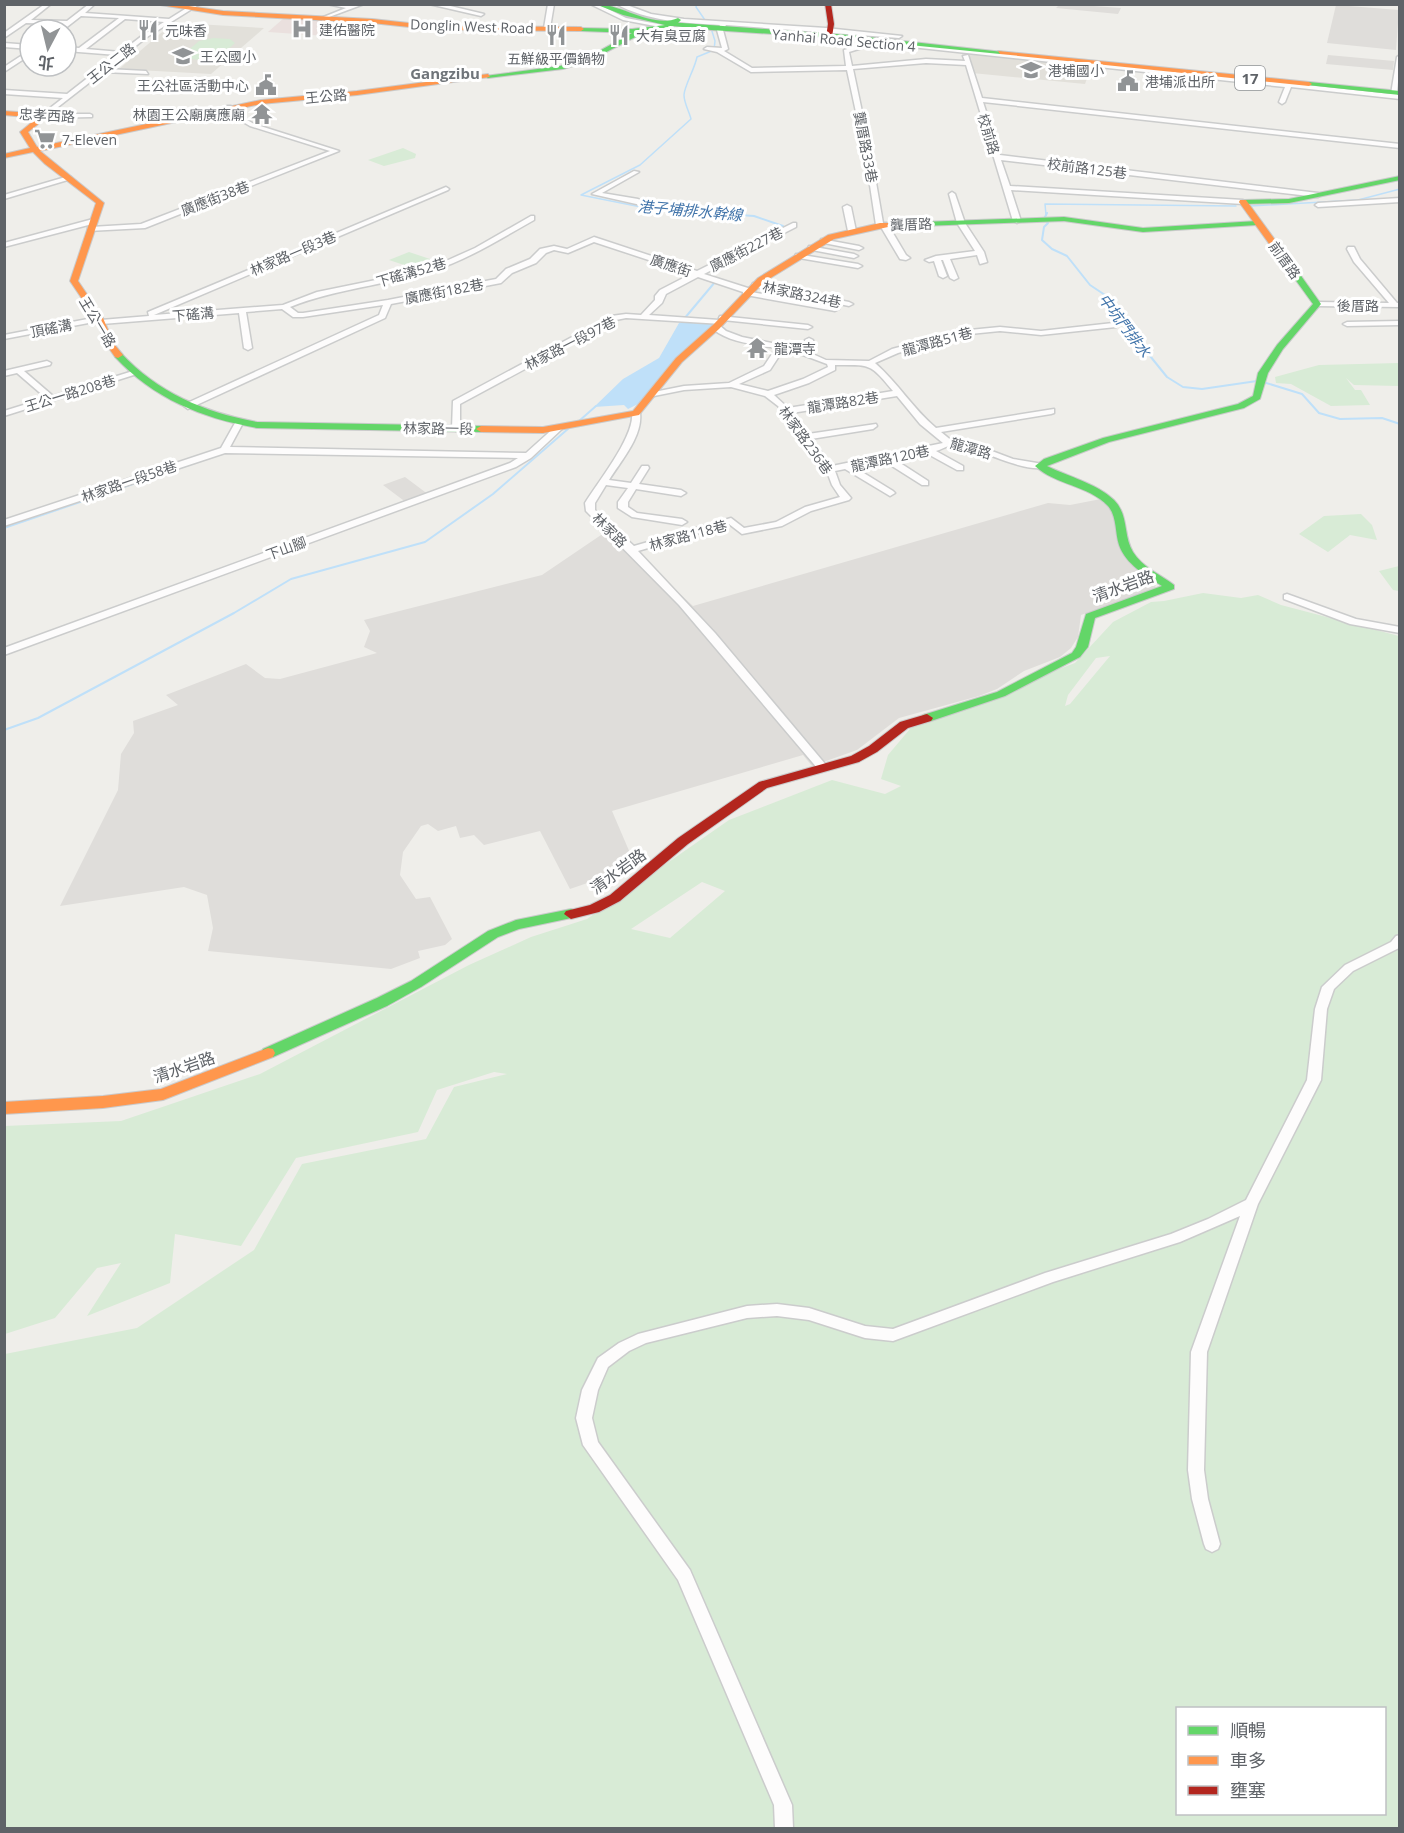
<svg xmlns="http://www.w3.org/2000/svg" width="1404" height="1833" font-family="'Open Sans','Noto Sans TC',sans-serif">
<rect width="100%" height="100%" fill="#efeeea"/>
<!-- industrial -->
<g fill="#dfddda">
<polygon points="1080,4 1080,5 1121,8 1118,14 1056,8 1059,5"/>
<polygon points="1336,5 1399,10 1396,50 1327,43"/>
<polygon points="1328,55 1394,61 1393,70 1326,64"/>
<polygon points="405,477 429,495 407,503 383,485"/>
<polygon points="1101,499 1112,508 1117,530 1156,582 1155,589 1081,615 1078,637 1071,648 1060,657 1024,671 997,689 979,696 899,718 857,750 812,766 803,755 612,811 633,860 625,870 570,889 540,831 484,845 474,835 460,838 456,826 438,831 428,824 421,826 403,852 400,875 416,899 430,897 452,939 445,945 418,951 420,958 391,969 208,951 213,928 207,895 184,887 60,906 118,790 121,754 134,733 133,721 178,705 166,695 246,664 265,678 280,679 377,653 364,647 370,631 364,620 542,575 601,535 610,535 652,568 693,606 1048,503 1070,505"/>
</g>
<!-- education -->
<g fill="#e2e0da">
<polygon points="179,23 264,28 211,74 119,69 161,33"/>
<polygon points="969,54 1091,67 1085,84 972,73"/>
</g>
<!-- medical -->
<polygon fill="#eae0de" points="284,18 341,21 326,36 268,32"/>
<!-- green -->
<g fill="#d8ebd6" fill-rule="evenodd">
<path d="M214 38 230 39 235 43C221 56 206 65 186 57L182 61H176L199 41Z"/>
<polygon points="403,148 416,154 415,158 384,166 368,160"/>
<polygon points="409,252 439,262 419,270 389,260"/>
<polygon points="1399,363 1399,386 1354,385 1346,378 1355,390 1361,390 1370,405 1331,406 1291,384 1276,383 1275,377 1319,365"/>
<polygon points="1361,514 1372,525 1377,540 1350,535 1328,552 1299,534 1324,516"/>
<polygon points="1399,566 1399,591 1393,590 1379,571"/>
<path d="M1203 593 1241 598 1258 595 1281 605 1399 636V1828H5V1354L137 1328 254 1250 302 1164 426 1139 454 1087 507 1074 494 1072 437 1090 418 1132 296 1158 241 1246 175 1234 170 1283 87 1316 121 1263 97 1268 55 1318 5 1334V1126L121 1121 260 1074 469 965 531 937 587 919 729 820 832 780 885 794 901 786 881 779 888 755 915 723 1075 663 1113 622 1151 602 1164 601ZM1110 656 1070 704 1065 706 1068 695 1096 658ZM702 882 725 891 670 938 631 929ZM1178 1708H1384V1814H1178Z"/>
</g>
<!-- water -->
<polygon fill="#bfe0f9" points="679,323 714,323 640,403 628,409 624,405 594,407 623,379 659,358"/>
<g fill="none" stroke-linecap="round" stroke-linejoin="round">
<!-- stream-far1 -->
<g stroke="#bfe0f9" stroke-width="1.5">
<polyline points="697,4 696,7 707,23"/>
<path d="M711 28 715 41 714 50 697 57C695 68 684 87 684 95 684 103 689 111 691 119L640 165 581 195 656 210 736 215"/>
<polyline points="1250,206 1358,200 1400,189"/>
<polyline points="1046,215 1045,204 1236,206"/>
</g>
<!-- stream -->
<g stroke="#bfe0f9" stroke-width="2">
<polyline points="711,213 754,216 783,226 720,260"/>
<polyline points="1047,213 1044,219 1048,223 1044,227 1042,240 1052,249 1067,256 1090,285 1108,297 1104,299 1167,377 1183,387 1202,389 1257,381"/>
<polyline points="684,319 715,282 713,281"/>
<polyline points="1263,382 1302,394 1319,413 1340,419 1382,418 1400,424"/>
<polyline points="579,421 596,406"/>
<polyline points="4,528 218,455"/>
<polyline points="4,730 38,718 234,613 291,579 425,542 493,494 569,428"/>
</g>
<defs>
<g id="street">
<path d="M45 4H51L31 20 67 21 89 4H95L85 13 169 19 193 4H200L147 37 127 53V55L124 56 107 69 146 71 148 74 103 72 49 114H90L92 115V117L43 118 40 116 41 115 63 98 4 94V90L67 94 117 55 66 51V47L79 48 119 18 81 16 63 30H56L63 24 26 23 4 38V33ZM125 19 164 22 143 35 121 52 86 49Z"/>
<polygon points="327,4 364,4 321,20 321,18 346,8"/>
<polygon points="429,4 442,4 484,14 481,16"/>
<polygon points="548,4 554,4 550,28 547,30 544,28"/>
<polygon points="590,4 598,4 626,18 674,27 671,29 623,20"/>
<path d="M616 4H624L651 14 684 19 826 28 902 36 899 38 726 25 723 30 728 49 724 51 752 68 846 66 844 50 858 46 865 39 868 41 862 48 849 52 852 66 926 59 965 61 963 56 968 55 982 98 1400 144V148L983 102 1000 155 1318 193 1321 195 1318 197 1001 160 1010 186 1243 200 1246 202 1243 204 1011 190 1021 221 1017 223 1013 221 966 65 926 63 853 69 872 159 883 223H887L906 255 910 258 906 260 900 259 881 227 876 225 866 159 847 70 751 72 717 52 704 49 707 47 722 48 717 30 720 25C685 23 647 21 616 4Z"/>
<polygon points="885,41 1391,94 1397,57 1400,55 1397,95 1400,95 1400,99 1291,87 1285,102 1282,104 1279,102 1285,87 883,44"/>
<polygon points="4,43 30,45 30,49 4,47"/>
<polygon points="30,50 30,55 4,72 4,67"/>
<polygon points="227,106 231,106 242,117 254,124 339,151 145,228 88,231 88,227 91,227 141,224 330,151 250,126 238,119 227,108"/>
<polygon points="634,171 639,172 602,193 638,199 654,206 654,208 592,194"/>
<polygon points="69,176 71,177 71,179 4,199 4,195"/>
<path d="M446 187 449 189 448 190 154 315 283 305 317 292 410 273 446 261 475 248 531 216H534V220C500 239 469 259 432 271 385 285 335 289 290 307L298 313H303L388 300 496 279 506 269 530 259 540 249 554 246 567 249 594 237 697 271 793 223H796V227L704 274 751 289V292L835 307 839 309 835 311 746 295H743V292L698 277 666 294 662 303 649 315 719 320 723 322 722 324 626 318 616 320 460 404V428L456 431 452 428 453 401 611 316 626 314 641 315 655 300V296L660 290 691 274 594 242 568 253 554 250 546 253 536 263 512 273 501 283 391 304 385 318 188 409 184 406 185 404 379 315 383 305 303 317H293L282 309 246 312 252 348 248 350 244 348 239 313 102 324 99 321 4 339V335L98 317 101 320 149 316 148 312Z"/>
<polygon points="952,192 955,194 965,223 984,252 987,262 980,264 977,255 950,259 958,278 954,280 950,278 943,260 941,260 947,276 943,278 939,276 934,261 929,262 925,260 936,256 975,251 957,223 949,194"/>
<polygon points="1400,198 1400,202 1318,207 1315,205 1318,203"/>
<polygon points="847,205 851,207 856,231 852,233 848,231 843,207"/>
<polygon points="93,219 97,221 96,223 4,247 4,243"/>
<polygon points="821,239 859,246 863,248 859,250 824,243 821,243"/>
<polygon points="809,246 854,254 858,256 854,258 812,250 808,248"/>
<polygon points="1348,247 1354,247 1360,259 1397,303 1400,303 1400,307 1314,306 1314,302 1317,302 1389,303 1354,262 1347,249"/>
<polygon points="796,254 858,264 862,266 858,268 799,258 795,256"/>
<polygon points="753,283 849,302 853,304 849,306 756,287 752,285"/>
<polygon points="720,316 808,325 812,327 808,329 723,320 719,318"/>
<polygon points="1400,321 1400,325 1347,326 1343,324 1347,322"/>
<path d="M1113 323H1116V327L1041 335 1000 331 960 335 898 353 875 363C898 383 913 409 936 428L1054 409V413L1051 414 941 432 952 441 976 445 1013 459 1043 464V468C1014 471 971 442 949 446 945 447 940 450 936 451L963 466V470H957L926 453 894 459 928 481V485H922L884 461 854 467 893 491 895 493 890 496 845 469 835 471 840 485 851 498 849 500 811 511 782 526 742 534 729 524 638 551 715 633 826 765 827 767 826 769H818L679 605 586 511 585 503C598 482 635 436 632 413L636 410 640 413C643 436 621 461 609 480L631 483 642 466H648L649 468 639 484 681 490 686 493 681 496 636 489 628 502V507L637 513 682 519 687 522 682 525 632 517 618 508V502L628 488 606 485 595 503V510L634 546 731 518 744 528 776 522 805 507 840 497 832 485 826 469 778 406 765 396 731 387 684 390 649 397V393L684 386 729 383 764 366 776 348C755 344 730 343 713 329V325H719L726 331 742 337 797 348 806 345 805 340 809 338 813 340 814 346 804 350 826 360 869 361 892 349 959 331 1000 327 1041 331ZM783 350 795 352 827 364 828 367 803 379 768 391 739 384 770 370ZM835 365C871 365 870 363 893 391L788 408 774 395 809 383 835 370ZM897 396 920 424 943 443 832 466 811 439 873 429 877 426 876 424 808 434 792 413Z"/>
<polygon points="47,361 51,363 50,365 24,371 53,396 133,371 140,373 4,416 4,411 46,398 17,373 4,376 4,371"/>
<polygon points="239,420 243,423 230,447 526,453 556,426 563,428 531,458 516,467 4,655 4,648 510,463 518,458 225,453 4,526 4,520 221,448 235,423"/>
<polygon points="1287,594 1356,619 1400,627 1400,633 1350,624 1284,599 1284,595"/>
<polygon points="1400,935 1399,948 1353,971 1334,989 1327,1009 1321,1080 1258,1204 1207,1352 1204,1470 1208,1499 1220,1544 1218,1549 1212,1552 1206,1549 1204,1544 1192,1499 1188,1470 1191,1352 1240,1216 1180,1242 1053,1282 893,1341 865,1338 809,1320 777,1316 747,1318 646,1343 629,1351 608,1367 598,1390 592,1418 598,1442 690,1570 792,1805 793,1828 775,1828 774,1805 678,1580 583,1445 576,1418 582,1390 598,1358 619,1343 638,1334 747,1306 777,1304 809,1308 865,1326 893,1329 1045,1273 1171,1234 1208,1219 1246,1200 1307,1080 1315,1009 1322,987 1345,965 1391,942 1396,936"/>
</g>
<g id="fast">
<path d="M595 4C622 4 653 29 678 18L681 20 678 23H682L849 35 1003 52 1000 54 849 39 711 30 673 26 643 33 587 62 563 69 488 78 485 76 560 66 583 60 632 33 581 31 579 28 632 29 665 25 623 15Z"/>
<polygon points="1309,82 1400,91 1400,95 1307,85"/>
<polygon points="1400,176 1400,180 1289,203 1243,204 1239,202 1243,200 1289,199"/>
<polygon points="1064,217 1143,228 1257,221 1261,223 1257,225 1143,232 1064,221 893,227 889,225 893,223"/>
<path d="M1288 266H1294L1321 304 1283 349 1268 373 1260 399 1244 408 1109 442 1047 466C1069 477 1096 483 1114 500 1129 515 1123 536 1133 552 1142 567 1161 575 1174 585V589L1095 618 1088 647 1080 657 1005 696 931 721H923L921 718 923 715 997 692 1072 653 1076 647 1086 614 1162 586C1146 575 1126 565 1119 545 1115 533 1117 516 1108 506 1088 485 1055 485 1035 466L1044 459 1103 438 1238 404 1253 396 1258 373 1277 345 1313 304 1287 268Z"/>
<path d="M115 353H121C158 393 204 412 257 422L481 426 486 429 481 432 257 428C202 418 154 399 115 357Z"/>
<polygon points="571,909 576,911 578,914 576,917 519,929 498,937 421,987 387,1006 273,1057 263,1057 261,1053 263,1049 377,998 411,981 488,931 516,920"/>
</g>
<g id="slow">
<polygon points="154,4 175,4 223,11 372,19 437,26 581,27 584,29 581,31 437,30 372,23 223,15"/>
<polygon points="998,51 1309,82 1312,84 1309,86 1000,54"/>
<polygon points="488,74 490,77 357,95 261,104 40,151 104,203 78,281 103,318 114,344 123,355 118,358 115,357 106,344 95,318 70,281 96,203 45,164 33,152 4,158 4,154 30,148 20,132 37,118 4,115 4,111 46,114 46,118 28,132 37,147 261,100 357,91"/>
<polygon points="1240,200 1246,200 1294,266 1294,270 1288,270 1239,202"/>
<polygon points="880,223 893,223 897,225 834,239 764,282 719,329 682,362 639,415 543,433 481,432 476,429 481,426 543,427 633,411 676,358 713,325 758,278 828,235"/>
<polygon points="268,1048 273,1049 275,1053 273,1057 163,1100 103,1108 4,1114 4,1102 103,1096 161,1089"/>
</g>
<g id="jam">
<polygon points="825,4 831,4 834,24 832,37 829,39 826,37 828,24"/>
<polygon points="927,714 933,718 931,721 908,728 877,752 859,762 767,788 688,844 620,901 599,912 571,919 564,914 566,911 590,905 610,895 678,838 759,782 851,756 869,746 900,722"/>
</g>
</defs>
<!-- street casing -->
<use href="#street" stroke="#cbcccc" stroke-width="3"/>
<!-- fast casing -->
<use href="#fast" stroke="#cacacb" stroke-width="2"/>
<!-- slow casing -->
<use href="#slow" stroke="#cacacb" stroke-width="2"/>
<!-- jam casing -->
<use href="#jam" stroke="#cacacb" stroke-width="2"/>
<!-- street -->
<use href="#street" fill="#fdfcfc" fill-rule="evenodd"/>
<!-- fast -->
<use href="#fast" fill="#63d668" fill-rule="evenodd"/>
<!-- slow -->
<use href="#slow" fill="#ff974d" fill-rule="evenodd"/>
<!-- jam -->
<use href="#jam" fill="#b3261e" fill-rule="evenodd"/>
</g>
<!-- icons -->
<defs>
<symbol id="hospital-bare" viewBox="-9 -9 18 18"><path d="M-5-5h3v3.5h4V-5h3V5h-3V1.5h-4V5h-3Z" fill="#919496" stroke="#fff" stroke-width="2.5" paint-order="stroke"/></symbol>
<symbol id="restaurant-bare" viewBox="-9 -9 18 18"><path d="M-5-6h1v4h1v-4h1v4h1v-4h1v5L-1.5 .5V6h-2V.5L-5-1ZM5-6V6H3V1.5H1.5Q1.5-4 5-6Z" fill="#919496" stroke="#fff" stroke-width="2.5" paint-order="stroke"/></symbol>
<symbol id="school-bare" viewBox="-9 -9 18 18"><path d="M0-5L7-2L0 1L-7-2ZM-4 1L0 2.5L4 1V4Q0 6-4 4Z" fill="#919496" stroke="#fff" stroke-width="2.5" paint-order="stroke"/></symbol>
<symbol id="civic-bare" viewBox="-9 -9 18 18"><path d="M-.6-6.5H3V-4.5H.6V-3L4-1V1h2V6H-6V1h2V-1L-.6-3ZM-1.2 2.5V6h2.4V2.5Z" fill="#919496" stroke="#fff" stroke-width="2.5" paint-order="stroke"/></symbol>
<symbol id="temple-bare" viewBox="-9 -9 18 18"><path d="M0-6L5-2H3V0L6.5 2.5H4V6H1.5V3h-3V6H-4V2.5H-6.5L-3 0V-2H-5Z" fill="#919496" stroke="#fff" stroke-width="2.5" paint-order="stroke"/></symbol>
<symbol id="supermarket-bare" viewBox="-9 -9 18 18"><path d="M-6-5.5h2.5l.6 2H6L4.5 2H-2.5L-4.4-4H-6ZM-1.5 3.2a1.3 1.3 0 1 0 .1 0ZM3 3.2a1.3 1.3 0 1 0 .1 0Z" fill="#919496" stroke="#fff" stroke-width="2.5" paint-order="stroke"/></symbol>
</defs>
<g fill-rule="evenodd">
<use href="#hospital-bare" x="287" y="14" width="30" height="30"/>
<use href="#restaurant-bare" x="133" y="15" width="30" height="30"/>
<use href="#restaurant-bare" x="541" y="20" width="30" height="30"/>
<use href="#restaurant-bare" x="604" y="20" width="30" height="30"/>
<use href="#school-bare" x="168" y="41" width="30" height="30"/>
<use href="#school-bare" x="1016" y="55" width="30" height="30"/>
<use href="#civic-bare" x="1113" y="66" width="30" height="30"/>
<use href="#civic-bare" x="251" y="70" width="30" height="30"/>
<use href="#temple-bare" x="247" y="99" width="30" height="30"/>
<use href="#supermarket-bare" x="30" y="124" width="30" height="30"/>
<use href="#temple-bare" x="742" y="333" width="30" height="30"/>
</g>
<g text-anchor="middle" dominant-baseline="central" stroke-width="6" stroke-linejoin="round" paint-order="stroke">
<!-- far-street labels -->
<g font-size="14" fill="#5f6368" stroke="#fff">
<text transform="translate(472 26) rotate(2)">Donglin West Road</text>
<text transform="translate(844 40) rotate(5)">Yanhai Road Section 4</text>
<text transform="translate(111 63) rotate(-38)">王公二路</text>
<text transform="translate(326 96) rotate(-5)">王公路</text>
<text transform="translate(47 115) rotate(3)">忠孝西路</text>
<text transform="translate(989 134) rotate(73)">校前路</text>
<text transform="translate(866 147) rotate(79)">龔厝路33巷</text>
<text transform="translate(1087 168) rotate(7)">校前路125巷</text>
<text transform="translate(215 198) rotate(-21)">廣應街38巷</text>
<text transform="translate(911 224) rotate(-2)">龔厝路</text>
<text transform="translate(746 249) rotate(-27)">廣應街227巷</text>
<text transform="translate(293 253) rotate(-23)">林家路一段3巷</text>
<text transform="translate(1285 260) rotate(54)">前厝路</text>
<text transform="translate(671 265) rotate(18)">廣應街</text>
<text transform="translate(411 272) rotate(-16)">下磘溝52巷</text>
<text transform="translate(444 291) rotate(-11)">廣應街182巷</text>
<text transform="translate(802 294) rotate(12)">林家路324巷</text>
<text x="1358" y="305">後厝路</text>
<text transform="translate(193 314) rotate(-5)">下磘溝</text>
<text transform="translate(98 322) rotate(59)">王公一路</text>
<text transform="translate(51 328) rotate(-11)">頂磘溝</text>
<text transform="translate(937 341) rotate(-15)">龍潭路51巷</text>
<text transform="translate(570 343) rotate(-27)">林家路一段97巷</text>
<text transform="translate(70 393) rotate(-17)">王公一路208巷</text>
<text transform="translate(843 402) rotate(-9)">龍潭路82巷</text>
<text transform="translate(438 428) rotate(1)">林家路一段</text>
<text transform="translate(806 440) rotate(54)">林家路236巷</text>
<text transform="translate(971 448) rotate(16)">龍潭路</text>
<text transform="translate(890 458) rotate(-12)">龍潭路120巷</text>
<text transform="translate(129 481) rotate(-19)">林家路一段58巷</text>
<text transform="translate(610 530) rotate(45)">林家路</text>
<text transform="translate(688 535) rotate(-15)">林家路118巷</text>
<text transform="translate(286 548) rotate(-20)">下山腳</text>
</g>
<!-- far-poi labels -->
<g font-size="14" fill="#5f6368" stroke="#fff" text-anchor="start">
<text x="319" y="29">建佑醫院</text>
<text x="165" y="30">元味香</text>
<text x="636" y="35">大有臭豆腐</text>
<text x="200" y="56">王公國小</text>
<text x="556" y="58" text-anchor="middle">五鮮級平價鍋物</text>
<text x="1048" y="70">港埔國小</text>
<text x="1145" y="81">港埔派出所</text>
<text x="249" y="85" text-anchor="end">王公社區活動中心</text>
<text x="245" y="114" text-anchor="end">林園王公廟廣應廟</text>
<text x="62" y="139">7-Eleven</text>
<text x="774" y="348">龍潭寺</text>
</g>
<!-- far-neighbourhood labels -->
<g font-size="15" font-weight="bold" fill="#70757a" stroke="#fff">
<text x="445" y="73">Gangzibu</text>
</g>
<!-- shield labels -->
<rect fill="#fff" stroke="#8f9295" stroke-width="1.5" x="1235" y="66" width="30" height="24" rx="4.5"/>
<g font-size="15" font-weight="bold" fill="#5f6368">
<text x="1250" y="78">17</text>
</g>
<!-- far-water labels -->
<g font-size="15" font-style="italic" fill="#4174aa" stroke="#fff">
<text transform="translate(690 210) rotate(5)">港子埔排水幹線</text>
<text transform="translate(1125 325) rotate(53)">中坑門排水</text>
</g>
<!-- street labels -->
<g font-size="16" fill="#5f6368" stroke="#fff">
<text transform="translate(1123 586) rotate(-20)">清水岩路</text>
<text transform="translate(618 871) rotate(-36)">清水岩路</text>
<text transform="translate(184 1067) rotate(-19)">清水岩路</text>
</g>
</g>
<!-- border -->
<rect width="1404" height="1833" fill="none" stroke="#5f6368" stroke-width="12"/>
<!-- legend -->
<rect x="1176" y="1707" width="210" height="108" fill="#ffffff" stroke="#bfc1c3" stroke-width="1.5"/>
<rect x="1188" y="1726" width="30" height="9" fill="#63d668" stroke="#bfc1c3" stroke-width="1.5"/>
<text x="1230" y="1737" font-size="18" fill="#5f6368">順暢</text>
<rect x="1188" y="1756" width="30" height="9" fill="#ff974d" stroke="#bfc1c3" stroke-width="1.5"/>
<text x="1230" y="1767" font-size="18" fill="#5f6368">車多</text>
<rect x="1188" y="1786" width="30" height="9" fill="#b3261e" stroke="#bfc1c3" stroke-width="1.5"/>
<text x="1230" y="1797" font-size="18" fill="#5f6368">壅塞</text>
<!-- north arrow -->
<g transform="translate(48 48) rotate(187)"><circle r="28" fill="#ffffff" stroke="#bfc1c3" stroke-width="1.5"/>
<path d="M0-4.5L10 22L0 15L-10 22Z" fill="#919496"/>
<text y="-9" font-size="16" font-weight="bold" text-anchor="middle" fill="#5f6368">北</text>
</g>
</svg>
